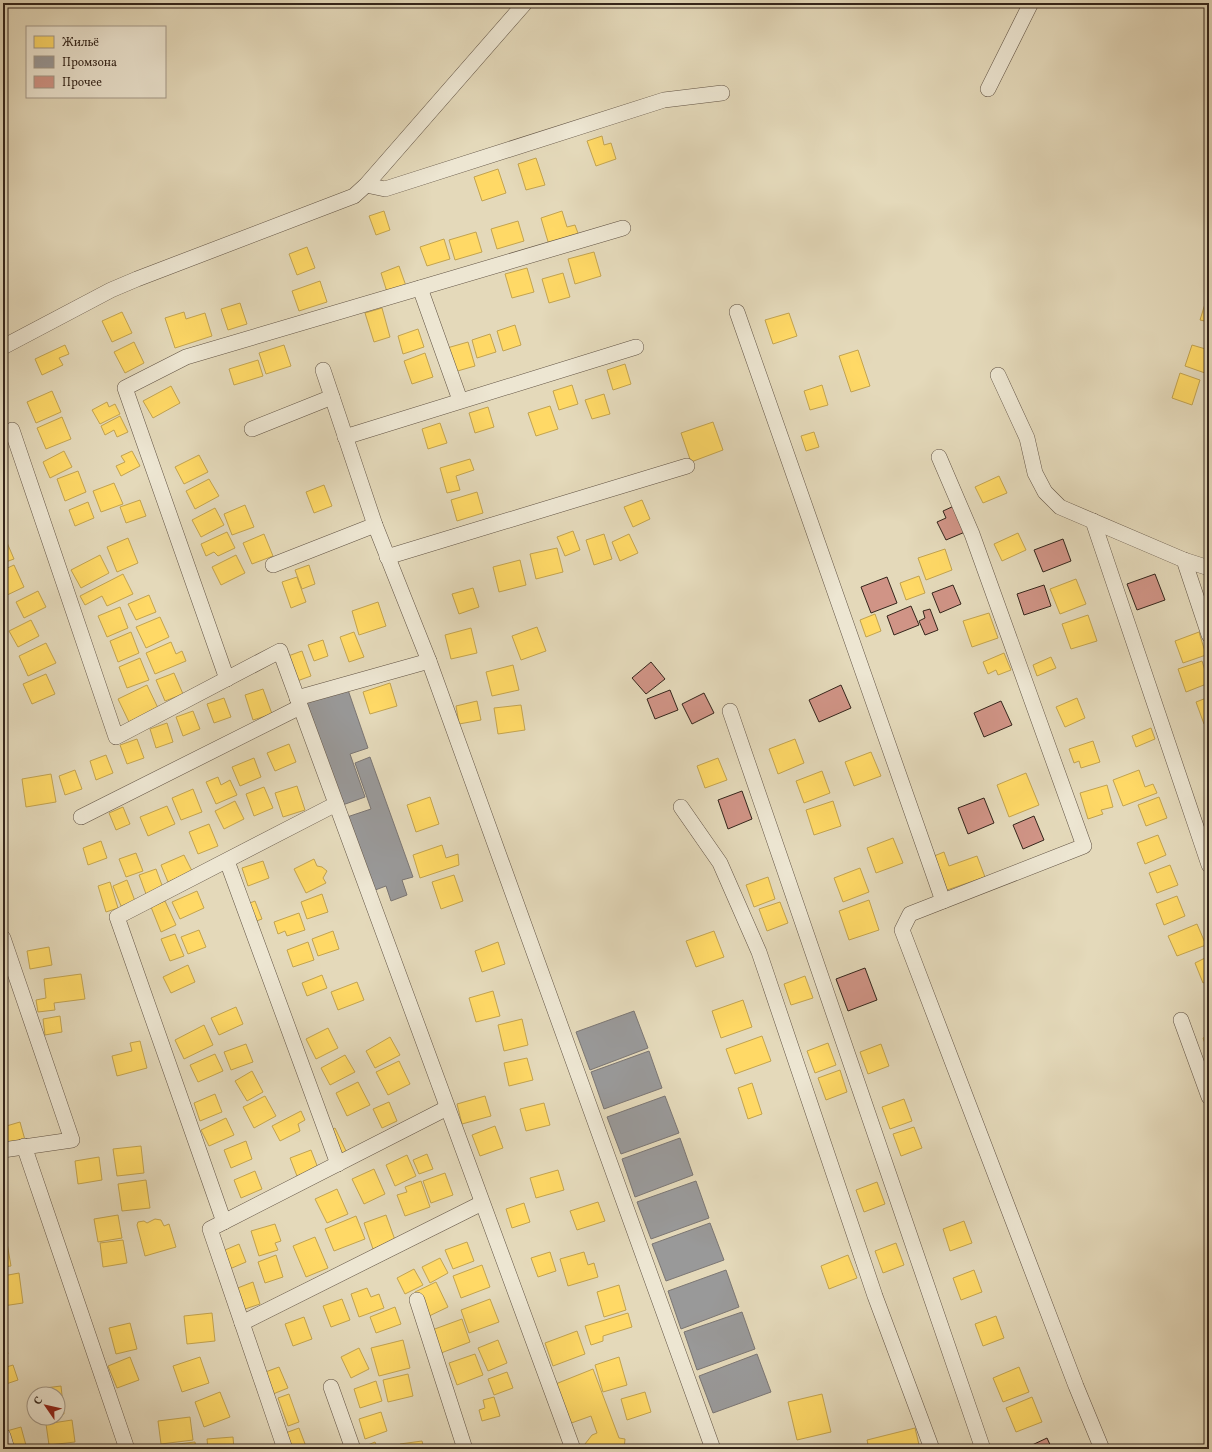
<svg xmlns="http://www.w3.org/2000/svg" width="1212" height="1452" font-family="Vollkorn,serif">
<rect width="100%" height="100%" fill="#e4d9ba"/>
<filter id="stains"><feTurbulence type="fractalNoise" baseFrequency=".005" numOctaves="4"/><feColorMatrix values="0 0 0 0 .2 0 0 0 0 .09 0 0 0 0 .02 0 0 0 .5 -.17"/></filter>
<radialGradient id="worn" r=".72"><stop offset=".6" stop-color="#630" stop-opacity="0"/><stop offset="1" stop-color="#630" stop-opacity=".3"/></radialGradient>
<!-- homes -->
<g fill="#ffd966" stroke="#c2a350">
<polygon points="602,136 604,145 611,143 616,159 596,166 587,141"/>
<polygon points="536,158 545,185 526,190 518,164"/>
<polygon points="498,169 506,193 482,201 474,177"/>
<polygon points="384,211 390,230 376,235 369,216"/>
<polygon points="562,211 567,227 575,225 579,236 549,245 541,218"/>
<polygon points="518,221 524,241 497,249 491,229"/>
<polygon points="476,232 482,252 455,260 449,240"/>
<polygon points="444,239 450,259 427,266 420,247"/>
<polygon points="307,247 315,268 297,275 289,254"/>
<polygon points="594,252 601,276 575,284 568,259"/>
<polygon points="399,266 406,286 387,292 381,273"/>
<polygon points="527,268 534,292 512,298 505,274"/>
<polygon points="563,273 570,297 549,303 542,279"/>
<polygon points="320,281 327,302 299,311 292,291"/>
<polygon points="1209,291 1209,322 1200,320"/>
<polygon points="240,303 247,324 228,330 221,309"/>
<polygon points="382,308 390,337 374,342 365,313"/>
<polygon points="122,312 132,333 112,342 102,321"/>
<polygon points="184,312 186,319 205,313 212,336 175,348 165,318"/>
<polygon points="789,313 797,336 773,344 765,320"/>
<polygon points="515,325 521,345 503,351 497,331"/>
<polygon points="418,329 424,347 403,354 398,336"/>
<polygon points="490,334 496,352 477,358 472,340"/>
<polygon points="134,342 144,363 125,373 114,352"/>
<polygon points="468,342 475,366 454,372 447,348"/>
<polygon points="65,345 69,354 59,358 63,365 42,375 35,359"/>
<polygon points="284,345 291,366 266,374 259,353"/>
<polygon points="1192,345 1209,350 1209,362 1205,373 1185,366"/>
<polygon points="858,350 870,386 851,392 839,356"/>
<polygon points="425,353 433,377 412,384 404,361"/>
<polygon points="258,360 263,376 234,385 229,369"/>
<polygon points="625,364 631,384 613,390 607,370"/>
<polygon points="1180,373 1200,380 1192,405 1172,398"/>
<polygon points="572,385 578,404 559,410 553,391"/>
<polygon points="822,385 828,405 810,410 804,391"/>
<polygon points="171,386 180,403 153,418 143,401"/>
<polygon points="52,391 61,412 36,423 27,402"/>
<polygon points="604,394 610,414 592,419 585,400"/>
<polygon points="107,402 109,407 115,404 120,414 100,424 92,410"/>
<polygon points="550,406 558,429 536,436 528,413"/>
<polygon points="488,407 494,427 475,433 469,413"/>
<polygon points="120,416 128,432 117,437 114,430 105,435 101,426"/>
<polygon points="62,417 71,439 46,449 37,428"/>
<polygon points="713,422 723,450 691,462 681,433"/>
<polygon points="440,423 447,443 428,449 422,429"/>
<polygon points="814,432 819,447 806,451 801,436"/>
<polygon points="64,451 72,467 50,478 43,462"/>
<polygon points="132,451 140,466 121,476 116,466 125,462 121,456"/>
<polygon points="199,455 208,472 184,484 175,467"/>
<polygon points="470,459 474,470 456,476 460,490 447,493 440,468"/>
<polygon points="78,471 86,492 65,501 57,479"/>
<polygon points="999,476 1007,493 983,503 975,487"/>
<polygon points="209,479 219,496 195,509 186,491"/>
<polygon points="114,483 123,504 101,512 93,491"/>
<polygon points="324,485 332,506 314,513 306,492"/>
<polygon points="477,492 483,513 457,521 451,500"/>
<polygon points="140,500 146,516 126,523 120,507"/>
<polygon points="642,500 650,519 633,527 624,507"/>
<polygon points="88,502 94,518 75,526 69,510"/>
<polygon points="245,505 254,527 232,535 224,514"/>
<polygon points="215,508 224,525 201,537 192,520"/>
<polygon points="573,531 580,550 565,556 557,537"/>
<polygon points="227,532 235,548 218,556 214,552 206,556 201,544"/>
<polygon points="1018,533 1026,550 1002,561 994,544"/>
<polygon points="264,534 273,556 252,564 243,543"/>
<polygon points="604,534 612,559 594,565 586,540"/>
<polygon points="629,534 638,553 620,561 612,542"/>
<polygon points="5,538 14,559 3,563 3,539"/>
<polygon points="128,538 138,563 117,572 107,547"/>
<polygon points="557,548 563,572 536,579 530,554"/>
<polygon points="945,549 952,570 926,580 918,558"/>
<polygon points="100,555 109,573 81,588 71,570"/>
<polygon points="236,555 245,573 221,585 212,567"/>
<polygon points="520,560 526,585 499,592 493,567"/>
<polygon points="14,565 24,587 3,597 3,570"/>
<polygon points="309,565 315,584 302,589 295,570"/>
<polygon points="123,574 133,594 107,606 102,596 85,605 80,596"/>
<polygon points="919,576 925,593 906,600 900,583"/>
<polygon points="297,577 306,602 291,608 282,582"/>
<polygon points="1076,579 1086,604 1060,614 1050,589"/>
<polygon points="473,588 479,607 459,614 452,594"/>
<polygon points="38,591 46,607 24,618 16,602"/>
<polygon points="149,595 156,612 136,620 128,604"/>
<polygon points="378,602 386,626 359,635 352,611"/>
<polygon points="120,607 128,628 107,637 98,616"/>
<polygon points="989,613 998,638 972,647 963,621"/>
<polygon points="875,614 881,631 866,637 860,620"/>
<polygon points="1088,615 1097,641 1071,649 1062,624"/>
<polygon points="160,617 169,637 146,648 136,627"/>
<polygon points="31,620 39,636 18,647 9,631"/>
<polygon points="537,627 546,651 521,660 512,636"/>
<polygon points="471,628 477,653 451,659 445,635"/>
<polygon points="131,632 139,653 118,662 110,641"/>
<polygon points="354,632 364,657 349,662 340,637"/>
<polygon points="1199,632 1206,655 1183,663 1175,641"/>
<polygon points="323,640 328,656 314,661 308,645"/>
<polygon points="171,642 176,654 182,651 186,661 155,674 146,653"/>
<polygon points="46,643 56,663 28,676 19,656"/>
<polygon points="302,651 311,676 297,681 288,656"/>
<polygon points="1004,653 1011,670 998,675 996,670 988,674 983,662"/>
<polygon points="1051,657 1056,668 1037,676 1033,665"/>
<polygon points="140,658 149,680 127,688 119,667"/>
<polygon points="1202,661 1209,683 1186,692 1178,669"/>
<polygon points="513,665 519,690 492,696 486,672"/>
<polygon points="174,673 183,694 165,701 156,680"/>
<polygon points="46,674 55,694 32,704 23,684"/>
<polygon points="390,683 397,706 370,714 363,692"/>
<polygon points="147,685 158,708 129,722 118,699"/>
<polygon points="263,689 272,714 253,720 245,695"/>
<polygon points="1209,697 1209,722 1204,724 1196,702"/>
<polygon points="224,698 231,717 214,723 207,704"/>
<polygon points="1077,698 1085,718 1065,727 1056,707"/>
<polygon points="477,701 481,720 459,724 456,706"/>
<polygon points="521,705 525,730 498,734 494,708"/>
<polygon points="193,711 200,729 183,736 176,717"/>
<polygon points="167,723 173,742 156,748 150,729"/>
<polygon points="1151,728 1155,739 1136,747 1132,736"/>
<polygon points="137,739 144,758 127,764 120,745"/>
<polygon points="795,739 804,763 778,774 769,749"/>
<polygon points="1093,741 1100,762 1081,768 1079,761 1074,763 1069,749"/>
<polygon points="289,744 296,762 275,771 267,753"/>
<polygon points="871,752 881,776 854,786 845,762"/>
<polygon points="106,755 113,773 96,780 90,761"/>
<polygon points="254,758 261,777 240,786 232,767"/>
<polygon points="718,758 727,780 705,788 697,766"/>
<polygon points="75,770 82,789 65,795 59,776"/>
<polygon points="1139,770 1145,787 1153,784 1157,793 1123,806 1113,780"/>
<polygon points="822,771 830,793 804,803 796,781"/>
<polygon points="1026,773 1039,805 1009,817 997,785"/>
<polygon points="51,774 56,802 26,807 22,779"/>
<polygon points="218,777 221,785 230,780 237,795 216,804 206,782"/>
<polygon points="1107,785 1113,807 1101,810 1103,814 1088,819 1080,793"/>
<polygon points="297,786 305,810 283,817 275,793"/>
<polygon points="264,787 273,808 254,816 246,794"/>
<polygon points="193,789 202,812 181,820 172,798"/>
<polygon points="430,797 439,824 416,832 407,805"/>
<polygon points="1159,797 1167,818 1146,826 1138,805"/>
<polygon points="235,801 244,819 224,829 215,811"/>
<polygon points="833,801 841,826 814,835 806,810"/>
<polygon points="167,806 175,824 148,836 140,817"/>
<polygon points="123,807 130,824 116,830 109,813"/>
<polygon points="209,824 218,846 198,854 189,832"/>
<polygon points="1158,835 1166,855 1145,864 1137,843"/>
<polygon points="893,838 903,863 876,873 867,848"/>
<polygon points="101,841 107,858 88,865 83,848"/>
<polygon points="442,845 446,858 458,854 459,865 420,878 413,855"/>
<polygon points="944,852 949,866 977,856 985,877 947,890 934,856"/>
<polygon points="136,853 143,871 126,877 119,859"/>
<polygon points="184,855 192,871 168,882 161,865"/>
<polygon points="314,859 317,866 322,867 327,871 323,878 326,883 306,893 294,869"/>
<polygon points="263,861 269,878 248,886 242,868"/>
<polygon points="1170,865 1178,885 1157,893 1149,873"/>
<polygon points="860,868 869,892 843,902 834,878"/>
<polygon points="156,869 163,888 146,894 139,875"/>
<polygon points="454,875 463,901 441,909 432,882"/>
<polygon points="768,877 775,899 754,907 746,885"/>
<polygon points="127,880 135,901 121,906 113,886"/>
<polygon points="110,882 118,908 106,912 98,886"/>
<polygon points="197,891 204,908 180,919 172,902"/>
<polygon points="322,894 328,912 307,919 301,902"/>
<polygon points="1177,896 1185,916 1164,925 1156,904"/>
<polygon points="869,900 879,930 849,940 839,911"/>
<polygon points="165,901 176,925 161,932 151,907"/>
<polygon points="255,901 262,919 248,924 242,906"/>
<polygon points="780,902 788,923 767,931 759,909"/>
<polygon points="299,913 305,930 287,936 285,931 278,934 274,922"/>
<polygon points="1197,924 1206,945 1177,956 1168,936"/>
<polygon points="199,930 206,947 188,954 181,937"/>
<polygon points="333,931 339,949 318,956 312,939"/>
<polygon points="714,931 724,957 696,967 686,941"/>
<polygon points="175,934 184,956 170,961 161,939"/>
<polygon points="308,942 314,960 293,967 287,950"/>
<polygon points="498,942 505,964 482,972 475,951"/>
<polygon points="49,947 52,965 30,969 27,951"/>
<polygon points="1209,956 1209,980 1203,983 1195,963"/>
<polygon points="188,965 195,982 171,993 163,977"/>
<polygon points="81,974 85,999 54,1003 55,1010 38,1012 36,1000 46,998 44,979"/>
<polygon points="322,975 327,988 307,996 302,983"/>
<polygon points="805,976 813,998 791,1005 784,984"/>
<polygon points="357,982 364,1000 338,1010 331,992"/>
<polygon points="493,991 500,1016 476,1022 469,998"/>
<polygon points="743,1000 752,1027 721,1038 712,1011"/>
<polygon points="236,1007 243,1024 219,1035 211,1018"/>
<polygon points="60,1016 62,1032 45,1035 43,1019"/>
<polygon points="522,1019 528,1045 504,1051 498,1025"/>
<polygon points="204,1025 213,1045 184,1059 175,1040"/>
<polygon points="328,1028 338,1048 316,1059 306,1039"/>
<polygon points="1209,1035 1209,1054 1203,1038"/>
<polygon points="762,1036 771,1061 735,1074 726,1049"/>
<polygon points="390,1037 400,1055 375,1068 366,1051"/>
<polygon points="140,1041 147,1068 117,1076 112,1056 132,1051 130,1043"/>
<polygon points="828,1043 836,1065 815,1073 807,1051"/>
<polygon points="246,1044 253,1062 231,1070 224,1052"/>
<polygon points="881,1044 889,1066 868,1074 860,1052"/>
<polygon points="215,1054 223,1071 198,1082 190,1065"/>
<polygon points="345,1055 355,1072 330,1085 321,1068"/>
<polygon points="527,1058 533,1080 509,1086 504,1063"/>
<polygon points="399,1061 410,1084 388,1095 376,1072"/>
<polygon points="840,1070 847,1092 826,1100 818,1078"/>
<polygon points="252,1071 263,1092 247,1101 235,1081"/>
<polygon points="358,1082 370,1105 347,1116 336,1093"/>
<polygon points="752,1083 762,1114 748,1119 738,1088"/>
<polygon points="215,1094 222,1112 200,1121 194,1103"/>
<polygon points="265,1096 276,1116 254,1128 243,1107"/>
<polygon points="485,1096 491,1116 462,1124 457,1104"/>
<polygon points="904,1099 912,1121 890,1129 882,1107"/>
<polygon points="389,1102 397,1121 382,1128 373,1109"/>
<polygon points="544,1103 550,1125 526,1131 520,1109"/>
<polygon points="301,1111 305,1120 298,1124 300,1131 280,1141 272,1126"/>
<polygon points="226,1118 234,1135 209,1146 201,1130"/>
<polygon points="20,1122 25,1140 5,1146 3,1138 3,1127"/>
<polygon points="495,1126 503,1148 480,1156 472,1135"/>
<polygon points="914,1127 922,1148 901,1156 893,1134"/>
<polygon points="335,1128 347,1153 334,1160 321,1135"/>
<polygon points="246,1141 252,1159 231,1168 224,1150"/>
<polygon points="141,1146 144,1173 117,1176 113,1149"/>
<polygon points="311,1150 318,1168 297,1176 290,1158"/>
<polygon points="427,1154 433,1169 419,1174 413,1160"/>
<polygon points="407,1155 416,1176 395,1186 386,1165"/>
<polygon points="99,1157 102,1180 78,1184 75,1161"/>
<polygon points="374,1169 385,1194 364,1204 352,1179"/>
<polygon points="558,1170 564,1190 536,1198 530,1178"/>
<polygon points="255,1171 262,1189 241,1198 234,1180"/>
<polygon points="445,1173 453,1195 431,1203 423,1181"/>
<polygon points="146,1180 150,1208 122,1211 118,1184"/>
<polygon points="421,1181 430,1207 405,1216 397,1195 407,1192 405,1187"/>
<polygon points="877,1182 885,1204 864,1212 856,1190"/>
<polygon points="337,1189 348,1214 327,1223 315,1199"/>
<polygon points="598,1202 605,1221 577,1230 570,1211"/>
<polygon points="524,1203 530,1222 512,1228 506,1209"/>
<polygon points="118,1215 122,1238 98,1242 94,1219"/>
<polygon points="386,1215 395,1240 373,1249 364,1223"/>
<polygon points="356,1216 365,1239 334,1251 325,1229"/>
<polygon points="155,1219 161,1220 164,1226 169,1224 176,1247 145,1256 137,1225 138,1222 144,1221 147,1223"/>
<polygon points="964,1221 972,1243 950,1251 943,1229"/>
<polygon points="275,1224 281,1241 275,1243 278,1250 259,1256 251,1231"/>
<polygon points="3,1237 6,1237 11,1266 3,1267"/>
<polygon points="315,1237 328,1268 306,1277 293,1246"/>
<polygon points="123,1240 127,1263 103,1267 100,1243"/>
<polygon points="467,1242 474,1261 453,1269 445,1250"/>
<polygon points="896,1243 904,1265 883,1273 875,1251"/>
<polygon points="239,1244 246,1262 225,1271 218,1253"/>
<polygon points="550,1252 556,1271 538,1277 531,1258"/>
<polygon points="584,1252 588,1265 594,1263 598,1277 568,1286 560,1259"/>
<polygon points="276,1255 283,1277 265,1283 258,1262"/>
<polygon points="848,1255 857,1278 829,1289 821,1266"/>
<polygon points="440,1258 448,1273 430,1283 422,1267"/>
<polygon points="482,1265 490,1287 461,1298 453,1276"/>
<polygon points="414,1269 423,1285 405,1294 397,1278"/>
<polygon points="974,1270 982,1292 961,1300 953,1278"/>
<polygon points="19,1273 23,1303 3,1306 3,1276"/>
<polygon points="253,1282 260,1304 242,1310 235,1289"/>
<polygon points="436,1282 448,1307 427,1317 415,1292"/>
<polygon points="619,1285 626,1310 604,1317 597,1292"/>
<polygon points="367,1288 371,1297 379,1294 384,1308 359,1317 351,1294"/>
<polygon points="342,1299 350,1320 331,1327 323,1306"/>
<polygon points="490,1299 499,1322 469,1333 461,1310"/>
<polygon points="395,1307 401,1324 376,1333 370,1317"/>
<polygon points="212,1313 215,1341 187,1344 184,1316"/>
<polygon points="628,1313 632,1327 603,1336 603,1341 591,1345 585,1326"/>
<polygon points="996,1316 1004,1338 983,1346 975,1324"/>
<polygon points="304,1317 312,1339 293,1346 285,1324"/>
<polygon points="462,1319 470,1342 441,1353 432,1330"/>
<polygon points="130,1323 137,1349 116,1354 109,1328"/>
<polygon points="577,1331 585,1354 553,1366 545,1343"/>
<polygon points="3,1333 8,1354 3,1355"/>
<polygon points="403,1340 410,1368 379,1376 371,1348"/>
<polygon points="498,1340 507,1363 488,1371 478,1348"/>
<polygon points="359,1348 369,1369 351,1378 341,1357"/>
<polygon points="475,1354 483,1375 457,1385 449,1363"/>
<polygon points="130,1357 139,1380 117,1388 108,1366"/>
<polygon points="200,1357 209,1383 182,1392 173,1366"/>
<polygon points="619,1357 627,1385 603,1392 595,1365"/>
<polygon points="13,1365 18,1380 3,1385 3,1368"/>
<polygon points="279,1367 288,1388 268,1396 260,1374"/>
<polygon points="1019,1367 1029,1392 1003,1402 993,1378"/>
<polygon points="593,1369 619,1438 625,1439 624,1449 584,1449 585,1444 592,1435 597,1433 591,1416 563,1426 548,1387"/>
<polygon points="507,1372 513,1388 494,1395 488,1379"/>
<polygon points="408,1374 413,1396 388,1402 383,1380"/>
<polygon points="376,1381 382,1401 360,1408 354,1389"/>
<polygon points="61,1386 64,1414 58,1415 58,1394 38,1394 37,1389"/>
<polygon points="220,1392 230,1417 204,1427 195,1402"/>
<polygon points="645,1392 651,1412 627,1420 621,1399"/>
<polygon points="289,1394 299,1422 288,1426 278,1398"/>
<polygon points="822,1394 831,1432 797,1440 788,1402"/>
<polygon points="494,1397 500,1416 482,1421 479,1410 485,1408 483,1400"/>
<polygon points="1032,1397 1042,1422 1016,1432 1006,1408"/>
<polygon points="381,1412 387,1431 365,1439 359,1419"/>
<polygon points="190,1417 193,1440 161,1444 158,1421"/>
<polygon points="72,1420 75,1442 49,1445 46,1424"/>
<polygon points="21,1427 27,1449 4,1449 3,1432"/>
<polygon points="299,1428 307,1449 286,1449 280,1435"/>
<polygon points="915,1428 920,1449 869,1449 867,1440"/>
<polygon points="233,1437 234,1449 208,1449 207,1439"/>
<polygon points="422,1441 424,1449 400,1449 400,1444"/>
<polygon points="195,1442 196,1449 171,1449 170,1445"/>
<polygon points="375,1442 378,1449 358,1449"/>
</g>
<!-- industry -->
<g fill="#999" stroke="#7b7673">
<polygon points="347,687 368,748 350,754 365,797 337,807 301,702"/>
<polygon points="370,757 413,877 402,880 407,895 391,901 386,886 367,893 341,819 371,809 355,763"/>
<polygon points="634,1011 648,1048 590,1070 576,1032"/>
<polygon points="649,1051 662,1088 604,1109 591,1072"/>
<polygon points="665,1096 679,1133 621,1154 607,1117"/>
<polygon points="680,1138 693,1175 635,1197 622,1159"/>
<polygon points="696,1181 709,1218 651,1239 637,1202"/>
<polygon points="710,1223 724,1260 666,1281 652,1244"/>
<polygon points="726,1270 739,1307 681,1329 668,1291"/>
<polygon points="742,1312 755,1349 697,1370 684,1332"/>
<polygon points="757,1354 771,1392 713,1413 699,1376"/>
</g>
<!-- building -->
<g fill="#d09486" stroke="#34251b">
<polygon points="954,506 965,532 946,540 937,522 946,518 943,511"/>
<polygon points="1063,539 1071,561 1043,572 1034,550"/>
<polygon points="1155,574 1165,600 1137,610 1127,584"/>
<polygon points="887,577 897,603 871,613 861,587"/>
<polygon points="953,585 961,604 940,613 932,593"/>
<polygon points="1044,585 1051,606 1024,615 1017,594"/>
<polygon points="911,606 919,625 894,635 887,616"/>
<polygon points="930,609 938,630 925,635 919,621 925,618 923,611"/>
<polygon points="651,662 665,679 646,694 632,678"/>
<polygon points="841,685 851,708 819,722 809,700"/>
<polygon points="670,690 678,710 655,719 647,699"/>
<polygon points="704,693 714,713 692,724 682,704"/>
<polygon points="1001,701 1012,725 984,737 974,713"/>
<polygon points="742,791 752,819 728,829 718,800"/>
<polygon points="984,798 994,823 968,834 958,808"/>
<polygon points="1034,816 1044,840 1023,849 1013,825"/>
<polygon points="865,968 877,1000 848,1011 836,979"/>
<polygon points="1047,1438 1052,1449 1032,1449 1030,1446"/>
</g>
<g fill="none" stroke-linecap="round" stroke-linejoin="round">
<defs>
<g id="minor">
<polyline points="988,89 1031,3"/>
<polyline points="366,185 385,189 664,100 722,93"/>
<polyline points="420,288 460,400"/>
<polyline points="737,312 943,901"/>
<polyline points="3,347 111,290 137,279 354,196 366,185 525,3"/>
<polyline points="323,370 375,525 429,661 713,1449"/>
<polyline points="998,375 1027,438 1035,473 1045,492 1060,507 1184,560 1209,568"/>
<polyline points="252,429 332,397"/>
<polyline points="12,430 116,737 280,651 573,1449"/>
<polyline points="345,437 636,347"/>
<polyline points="939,457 972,534 1084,846 910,914 902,930 1076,1386 1102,1449"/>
<polyline points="1093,521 1209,865"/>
<polyline points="387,557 687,466"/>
<polyline points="1184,560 1209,635"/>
<polyline points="273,565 375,525"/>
<polyline points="227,679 125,388 186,357 623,228"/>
<polyline points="297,698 429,661"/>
<polyline points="730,711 983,1449"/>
<polyline points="681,807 720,863 759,952 875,1296 932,1449"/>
<polyline points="81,817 300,707"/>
<polyline points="227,861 338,1164"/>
<polyline points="3,938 72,1140 3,1150"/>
<polyline points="1181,1020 1209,1097"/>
<polyline points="24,1146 127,1449"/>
<polyline points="224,1222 117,917 336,804"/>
<polyline points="417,1300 465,1449"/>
<polyline points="242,1323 482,1203"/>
<polyline points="331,1387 353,1449"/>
<polyline points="3,1436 7,1449"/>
<polyline points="285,1449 210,1229 447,1108"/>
</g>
</defs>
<!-- minor casing -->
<use href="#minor" stroke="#605243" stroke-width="16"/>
<!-- minor -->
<use href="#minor" stroke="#ede6d2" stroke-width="15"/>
</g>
<!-- margin -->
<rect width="1212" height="1452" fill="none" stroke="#e4d9ba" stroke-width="16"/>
<rect x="4" y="4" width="1204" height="1444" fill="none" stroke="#34251b" stroke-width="2"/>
<rect x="8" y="8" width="1196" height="1436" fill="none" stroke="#34251b"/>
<!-- legend -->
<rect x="26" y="26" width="140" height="72" fill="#ede6d2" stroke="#a39989"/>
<rect x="34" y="36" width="20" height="12" fill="#ffd966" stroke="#a39989"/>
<text x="62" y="46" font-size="12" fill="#34251b">Жильё</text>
<rect x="34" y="56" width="20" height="12" fill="#999999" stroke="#a39989"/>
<text x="62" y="66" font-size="12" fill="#34251b">Промзона</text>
<rect x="34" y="76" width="20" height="12" fill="#d09486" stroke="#a39989"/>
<text x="62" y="86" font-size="12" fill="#34251b">Прочее</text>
<!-- north arrow -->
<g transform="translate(46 1406) rotate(304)"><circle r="19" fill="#ede6d2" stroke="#a39989"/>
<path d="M0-3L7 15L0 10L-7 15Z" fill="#8f2418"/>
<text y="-6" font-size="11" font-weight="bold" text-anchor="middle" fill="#34251b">С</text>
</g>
<rect width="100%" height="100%" filter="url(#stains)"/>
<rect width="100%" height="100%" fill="url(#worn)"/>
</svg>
